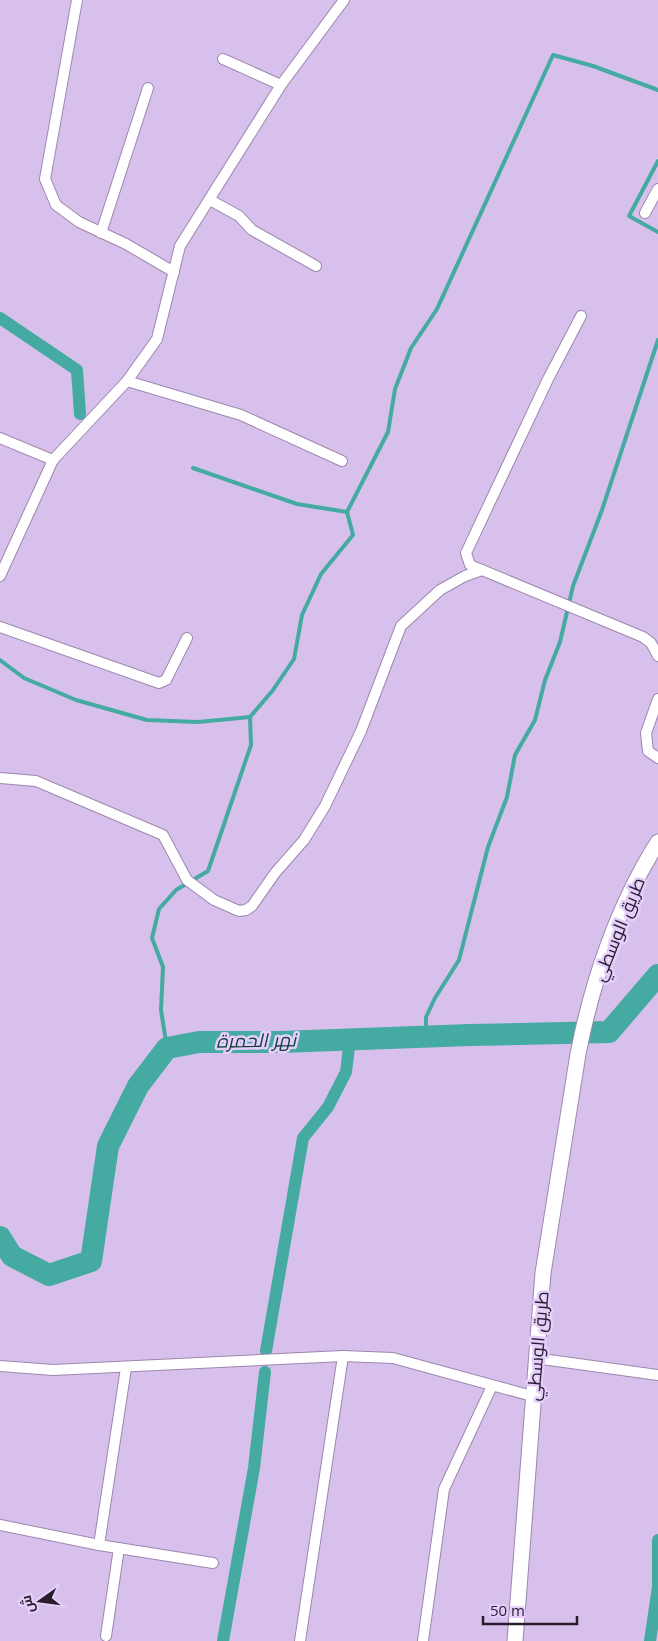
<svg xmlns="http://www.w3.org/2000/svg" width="658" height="1641" font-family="'Open Sans',Cairo,sans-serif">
<rect width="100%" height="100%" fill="#d7c1ec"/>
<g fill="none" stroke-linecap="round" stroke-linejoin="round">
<!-- stream -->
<g stroke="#44aaa2" stroke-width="4">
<polyline points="658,161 629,216 658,232"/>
<polyline points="193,468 297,504 347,512"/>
<polyline points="0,660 24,678 76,700 147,720 198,722 250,717"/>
<polyline points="426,1036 426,1017 435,998 459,960 488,847 507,797 515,755 535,720 545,680 560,642 573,586 602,510 658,340"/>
<polyline points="167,1048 161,1010 163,967 152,938 159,909 176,890 208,871 251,745 250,717 273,690 294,659 302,615 321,574 353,535 347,512 388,432 395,389 411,348 437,309 553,55 593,66 658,90"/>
</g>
<!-- canal -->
<g stroke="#44aaa2" stroke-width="12">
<polyline points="0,318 77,370 80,414"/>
<polyline points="266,1351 303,1138 328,1107 346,1072 350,1039"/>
<polyline points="223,1641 254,1468 265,1372"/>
<polyline points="650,1641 658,1587 658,1540"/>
</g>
<!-- river -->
<polyline stroke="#44aaa2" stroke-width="22" points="0,1237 12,1256 49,1275 91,1261 108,1146 138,1086 167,1048 199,1042 281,1042 470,1035 609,1032 658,975"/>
<defs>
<g id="street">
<polyline points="77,0 45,179 56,205 79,222 126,244 174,272"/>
<polyline points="223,59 281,85"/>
<polyline points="210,200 239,216 252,230 316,266"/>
<polyline points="645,213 658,189"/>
<polyline points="101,233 148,88"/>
<polyline points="581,316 548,379 466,553 470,565 643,637 651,643 658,656"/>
<polyline points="127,381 241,415 342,461"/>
<polyline points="0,438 53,460"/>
<polyline points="0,576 53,460 127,381 157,339 180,246 281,85 344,0"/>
<polyline points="0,627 159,683 166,680 187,638"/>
<polyline points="658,699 646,733 648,751 658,758"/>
<polyline points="0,778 36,781 163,835 187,880 214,900 239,911 246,910 252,906 275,873 304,840 325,806 361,731 401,626 440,590 465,576 482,570"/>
<polyline points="535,1358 658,1375"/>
<polyline points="0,1366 53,1370 343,1356 393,1358 532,1396"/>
<polyline points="0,1525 99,1545 213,1563"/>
<polyline points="99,1545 126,1368"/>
<polyline points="106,1636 119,1548"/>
<polyline points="300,1641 343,1356"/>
<polyline points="423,1641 444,1489 492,1386"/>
</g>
<path id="secondary" d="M515 1641 543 1273 578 1054C592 982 618 905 658 842"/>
</defs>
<!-- street casing -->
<use href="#street" stroke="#9c87af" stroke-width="12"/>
<!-- secondary casing -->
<use href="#secondary" stroke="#9c87af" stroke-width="17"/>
<!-- street -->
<use href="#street" stroke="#fff" stroke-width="10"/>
<!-- secondary -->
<use href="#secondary" stroke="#fff" stroke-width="15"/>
</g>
<g text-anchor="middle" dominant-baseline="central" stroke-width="5" stroke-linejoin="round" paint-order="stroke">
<!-- street labels -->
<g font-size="18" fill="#261e2e" stroke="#e5cefa">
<text transform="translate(618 929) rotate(-68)">طريق الوسطي</text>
<text transform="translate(537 1346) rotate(-85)">طريق الوسطي</text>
</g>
<!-- water labels -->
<g font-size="19" font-style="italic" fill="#0f3e3b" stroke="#e5cefa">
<text transform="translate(256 1040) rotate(-1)">نهر الحمرة</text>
</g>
</g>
<!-- north arrow -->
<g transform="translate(40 1601) rotate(256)" stroke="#e5cefa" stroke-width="4" paint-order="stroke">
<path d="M0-4L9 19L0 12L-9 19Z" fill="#261e2e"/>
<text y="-8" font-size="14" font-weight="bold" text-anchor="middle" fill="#261e2e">ش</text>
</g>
<!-- scale -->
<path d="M483 1616v8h94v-8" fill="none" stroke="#261e2e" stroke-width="2.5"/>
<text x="490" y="1616" font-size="15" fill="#261e2e" stroke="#e5cefa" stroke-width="4" paint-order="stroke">50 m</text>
</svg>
